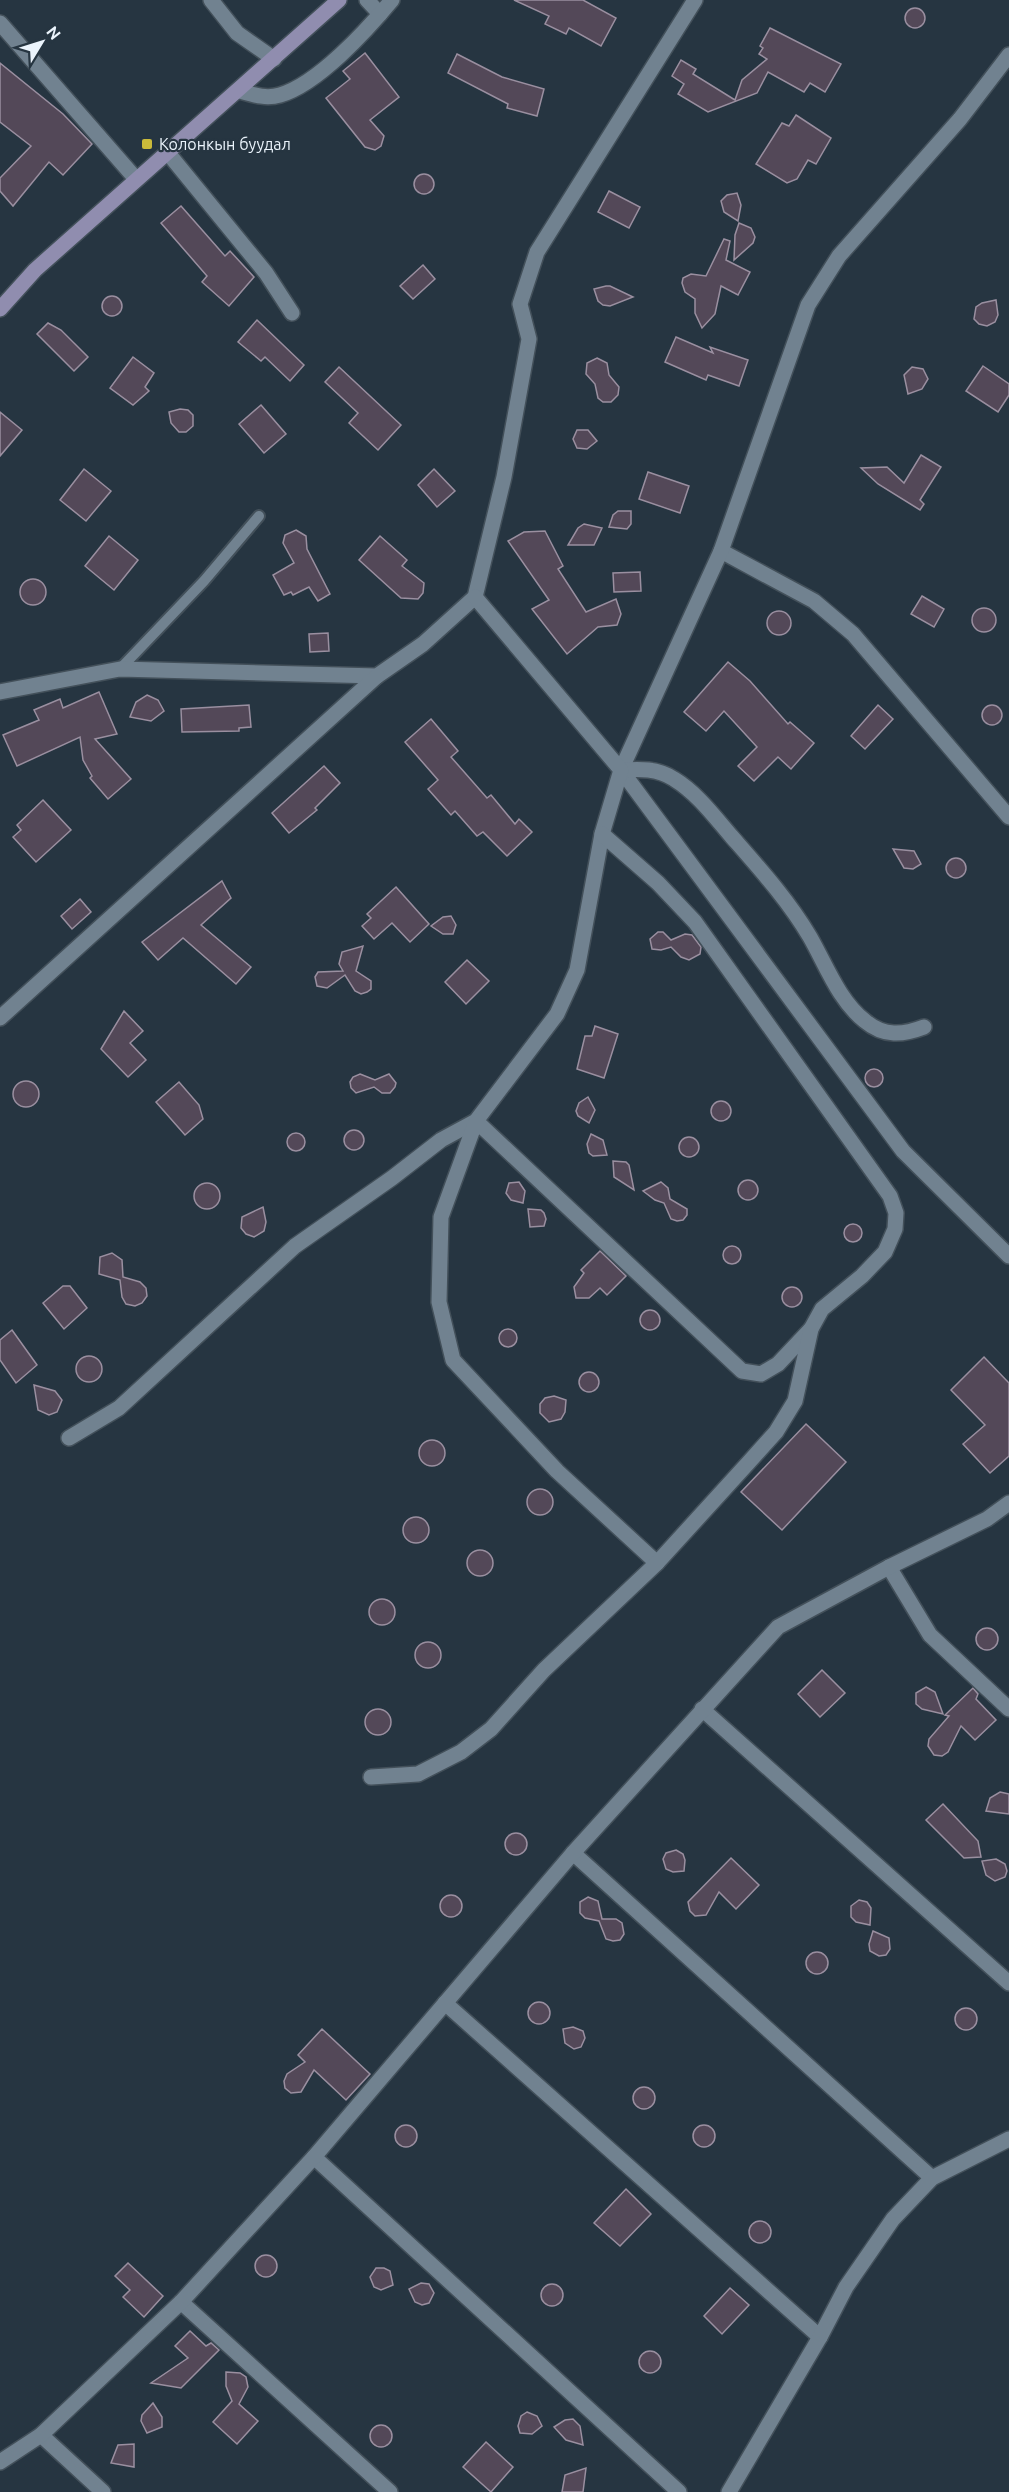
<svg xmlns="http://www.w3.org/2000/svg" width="1009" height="2492" viewBox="0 0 1009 2492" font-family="Ubuntu,sans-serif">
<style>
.building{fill:#534858;stroke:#9a8fa0;stroke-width:1.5}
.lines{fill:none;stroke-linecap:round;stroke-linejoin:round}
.service-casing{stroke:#43505a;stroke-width:14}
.minor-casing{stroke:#43505a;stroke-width:18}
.secondary-casing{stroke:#43505a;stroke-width:18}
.service{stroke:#718290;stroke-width:10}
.minor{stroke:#718290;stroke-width:15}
.secondary{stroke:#908daf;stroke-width:15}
.poi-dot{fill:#caba3a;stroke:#263541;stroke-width:2}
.labels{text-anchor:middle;stroke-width:4.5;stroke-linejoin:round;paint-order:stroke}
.poi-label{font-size:16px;fill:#ebf4fc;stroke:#263541;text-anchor:start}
</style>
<rect width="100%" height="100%" fill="#263541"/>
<g class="building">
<path d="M514,0H583L616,18L601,46L569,28L566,34L545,24L549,16Z"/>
<circle cx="915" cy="18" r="10"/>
<path d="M770,28L841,64L825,92L810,83L804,92L768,72L757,93L708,112L678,94L684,84L672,76L681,60L696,69L693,74L735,100L742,80L767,59L759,54L763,48L760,46Z"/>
<path d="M365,53L399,97L370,120L384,136L381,146L375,150L365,147L326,98L350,79L343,71Z"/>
<path d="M457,54L502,77L544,89L537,116L507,108L508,104L448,73Z"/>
<path d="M0,63L63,114L92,144L63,175L49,162L13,206L0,191V178L31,146L0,122Z"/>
<path d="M796,115L831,138L816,164L808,160L797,179L787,183L756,164L782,123L789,126Z"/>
<circle cx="424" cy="184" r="10"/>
<path d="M609,191L640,207L629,228L598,212Z"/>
<path d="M737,193L741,205L738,221L724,212L721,201L727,195Z"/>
<path d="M181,206L225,256L230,251L254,277L229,306L202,282L207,276L161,223Z"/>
<path d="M739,223L751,228L755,237L753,243L734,260L735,235Z"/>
<path d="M724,239L730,241L726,260L750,272L738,295L721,286L715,314L702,328L695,313V299L685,292L682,283L683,278L691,274L706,276Z"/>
<path d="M423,265L435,279L413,299L400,286Z"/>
<path d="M606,286H610L633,297L610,306L603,305L598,301L594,289Z"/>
<circle cx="112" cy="306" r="10"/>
<path d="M996,300L998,315L995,322L987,326L979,324L974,319L976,307L982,303Z"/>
<path d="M257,320L304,365L290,381L265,357L261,361L238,342Z"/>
<path d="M48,323L61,330L88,357L74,371L37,334Z"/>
<path d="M676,337L713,353L710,347L748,360L739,386L708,375L706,380L665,362Z"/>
<path d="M133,357L154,373L145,387L149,391L133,405L110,388Z"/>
<path d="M597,358L607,363L609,375L619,387L618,395L611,402H603L598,398L595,384L586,374L587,363Z"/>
<path d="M983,366L1009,384V395L998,412L966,391Z"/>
<path d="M339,367L401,425L378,450L349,423L358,413L325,382Z"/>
<path d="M912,367L923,369L928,379L922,389L908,394L904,375Z"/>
<path d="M261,405L286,434L264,453L239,424Z"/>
<path d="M180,409L188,410L193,415V426L186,432H179L171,423L169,412Z"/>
<path d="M0,412L22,430L0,456Z"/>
<path d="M577,430H588L597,441L587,449L577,448L573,439Z"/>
<path d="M921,455L941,467L920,500L924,504L920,510L878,484L861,468L887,467L904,483Z"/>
<path d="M84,469L111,491L86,521L60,500Z"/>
<path d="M434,469L455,491L437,507L418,485Z"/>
<path d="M648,472L689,486L680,513L639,499Z"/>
<path d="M618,511H631V524L627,529L609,527L613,515Z"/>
<path d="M584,524L602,528L594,545H568L578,528Z"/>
<path d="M296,530L306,536L307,549L330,594L318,601L309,587L293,595L291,592L284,595L273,575L294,563L283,543L285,535Z"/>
<path d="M545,531L563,566L558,569L586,612L616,599L621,614L617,625L598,627L567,654L532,609L549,600L508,541L524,532Z"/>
<path d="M109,536L138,560L114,590L85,566Z"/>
<path d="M380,536L407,560L402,566L424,583L423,593L418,599L401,598L359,560Z"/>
<path d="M640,572L641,591L614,592L613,573Z"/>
<circle cx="33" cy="592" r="13"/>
<path d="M922,596L944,609L934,627L911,614Z"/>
<circle cx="984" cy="620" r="12"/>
<circle cx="779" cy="623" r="12"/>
<path d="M328,633L329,651L310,652L309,634Z"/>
<path d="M728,662L750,681L788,724L790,722L814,743L791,769L778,757L754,781L738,766L757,747L724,711L706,731L684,712Z"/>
<path d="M99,692L117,734L95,739L131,779L108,799L90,778L92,776L83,760L80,737L17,766L3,735L39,720L34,710L60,699L63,708Z"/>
<path d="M147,695L158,700L164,711L151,721L130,717L136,702Z"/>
<circle cx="992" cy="715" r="10"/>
<path d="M249,705L251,727L239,728V731L182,732L181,709Z"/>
<path d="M878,705L893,719L865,749L851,736Z"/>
<path d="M431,719L458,751L451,757L487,798L491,795L515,824L519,819L532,832L507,856L483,832L477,836L455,811L451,815L428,789L438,780L405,742Z"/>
<path d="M324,766L340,783L315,808L317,810L289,833L272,813Z"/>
<path d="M43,800L71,830L36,862L13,837L21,830L17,825Z"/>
<path d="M893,849L914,851L921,864L913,869L904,868Z"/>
<circle cx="956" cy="868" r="10"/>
<path d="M222,881L231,898L201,925L251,967L236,984L183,938L158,960L142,942Z"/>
<path d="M396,887L429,924L410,942L392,923L374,939L362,926L371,918L367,914Z"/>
<path d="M80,899L91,912L72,929L61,916Z"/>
<path d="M451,916L456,925L453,934H443L431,926L443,917Z"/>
<path d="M658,932H663L671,940L685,934L692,935L701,947L700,954L689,960L681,957L671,947L661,950L652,949L650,939Z"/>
<path d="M363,946L356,971L371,981V989L367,992L361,994L355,991L345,975L327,988L317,986L315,977L318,972L343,971L339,964L342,952Z"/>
<path d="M467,960L489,981L466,1004L445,982Z"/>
<path d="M124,1011L143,1031L130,1043L146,1060L128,1077L101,1049Z"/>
<path d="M595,1026L618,1034L604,1078L577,1069L585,1036H592Z"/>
<circle cx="874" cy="1078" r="9"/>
<path d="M360,1074L375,1080L389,1074L396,1083L395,1087L390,1093H382L374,1087L356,1093L351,1088L350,1082L353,1077Z"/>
<circle cx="26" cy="1094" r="13"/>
<path d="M179,1082L199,1105L203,1119L185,1135L156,1102Z"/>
<path d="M588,1097L595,1110L589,1123L578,1116L576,1111L579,1103Z"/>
<circle cx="721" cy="1111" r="10"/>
<circle cx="354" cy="1140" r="10"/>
<circle cx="296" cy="1142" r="9"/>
<path d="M591,1134L603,1140L607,1155L593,1156L589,1153L587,1144Z"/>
<circle cx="689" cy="1147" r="10"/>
<path d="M613,1161L626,1162L629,1165L634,1190L614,1177Z"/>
<circle cx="748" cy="1190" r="10"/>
<path d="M519,1182L525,1191L523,1203L511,1200L506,1193L509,1183Z"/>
<path d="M661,1182L668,1188L670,1199L687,1209V1215L683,1220L677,1221L671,1219L664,1203L655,1200L643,1191Z"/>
<circle cx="207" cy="1196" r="13"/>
<path d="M263,1207L266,1222L264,1231L254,1237L246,1234L241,1228L242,1217Z"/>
<path d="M528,1209L541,1210L544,1213L546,1219L544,1226L530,1227Z"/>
<circle cx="853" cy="1233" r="9"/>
<circle cx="732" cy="1255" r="9"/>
<path d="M600,1251L626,1276L607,1295L600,1288L589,1298H576L574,1287L584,1273L581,1270Z"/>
<path d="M112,1253L122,1260L123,1277L140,1282L146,1288L147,1296L142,1303L135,1306L126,1304L122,1297L120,1280L99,1274L100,1257Z"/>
<path d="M63,1286H70L87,1308L64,1329L43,1303Z"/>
<circle cx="792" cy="1297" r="10"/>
<circle cx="650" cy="1320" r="10"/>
<circle cx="508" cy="1338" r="9"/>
<path d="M12,1330L37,1365L16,1383L0,1360V1340Z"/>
<circle cx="89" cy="1369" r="13"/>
<path d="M984,1357L1009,1383V1456L990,1473L963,1444L985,1425L951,1390Z"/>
<circle cx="589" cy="1382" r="10"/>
<path d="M34,1385L55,1391L62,1400L57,1412L49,1415L38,1410Z"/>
<path d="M554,1396L566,1400L565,1412L561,1419L549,1422L540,1413V1404L545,1398Z"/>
<path d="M806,1424L846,1462L782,1530L741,1492Z"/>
<circle cx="432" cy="1453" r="13"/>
<circle cx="540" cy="1502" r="13"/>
<circle cx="416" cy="1530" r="13"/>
<circle cx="480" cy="1563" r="13"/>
<circle cx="382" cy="1612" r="13"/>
<circle cx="987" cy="1639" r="11"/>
<circle cx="428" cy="1655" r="13"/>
<path d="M822,1670L845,1693L820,1717L798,1694Z"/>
<path d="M926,1687L935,1692L943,1714L922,1709L916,1704V1693Z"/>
<path d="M973,1688L978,1694L976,1699L996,1720L975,1740L961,1726L948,1752L942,1756L934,1755L928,1746L929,1739L949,1716L945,1715Z"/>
<circle cx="378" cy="1722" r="13"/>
<path d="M1000,1792L1009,1794V1814L986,1811L990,1798Z"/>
<path d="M943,1804L978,1841L981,1857L964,1858L926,1820Z"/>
<circle cx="516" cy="1844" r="11"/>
<path d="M676,1850L683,1854L685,1860L684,1871L673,1872L666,1869L663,1859L666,1853Z"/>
<path d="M731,1858L759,1885L736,1909L719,1892L706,1915L695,1916L690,1911L688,1902Z"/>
<path d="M996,1859L1005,1864L1007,1871L1005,1877L995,1881L986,1875L982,1861Z"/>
<circle cx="451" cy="1906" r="11"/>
<path d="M588,1897L598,1901L602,1919H616L622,1923L624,1934L620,1940L613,1941L606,1939L599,1921L585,1918L580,1913V1902Z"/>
<path d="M859,1900L867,1902L871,1908L870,1925L856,1922L851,1917V1906Z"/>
<path d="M873,1931L889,1938L890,1949L886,1955L879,1956L870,1951L869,1944Z"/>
<circle cx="817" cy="1963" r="11"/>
<circle cx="539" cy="2013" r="11"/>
<circle cx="966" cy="2019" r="11"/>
<path d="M573,2027L583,2031L585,2038L581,2047L574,2049L565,2043L563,2029Z"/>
<path d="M322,2029L370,2074L346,2100L314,2070L301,2092L291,2093L285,2088L284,2081L287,2074L305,2062L298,2055Z"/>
<circle cx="644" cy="2098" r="11"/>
<circle cx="406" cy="2136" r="11"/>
<circle cx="704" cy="2136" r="11"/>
<path d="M626,2189L651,2214L620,2246L594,2223Z"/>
<circle cx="760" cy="2232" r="11"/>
<circle cx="266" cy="2266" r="11"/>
<path d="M128,2263L163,2296L144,2317L123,2297L130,2290L115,2276Z"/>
<path d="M376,2268H384L390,2271L393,2285L381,2290L374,2287L370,2277Z"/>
<path d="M421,2283L429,2284L434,2293L429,2303L422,2305L415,2302L409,2289Z"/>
<circle cx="552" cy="2295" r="11"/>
<path d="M730,2288L749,2305L722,2334L704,2316Z"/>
<path d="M190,2331L206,2346L211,2343L219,2350L181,2388L151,2383L188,2358L175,2346Z"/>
<circle cx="650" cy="2362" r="11"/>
<path d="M226,2372L240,2373L246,2377L248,2387L239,2404L258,2421L237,2444L213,2422L232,2401L226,2386Z"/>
<path d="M153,2403L162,2417V2427L147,2433L141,2421L142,2415Z"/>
<path d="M527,2412L537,2416L542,2426L532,2434L520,2433L518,2426L521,2416Z"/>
<path d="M573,2419L580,2426L583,2445L566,2440L554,2427L565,2420Z"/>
<circle cx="381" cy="2436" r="11"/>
<path d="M486,2442L513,2467L491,2492L463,2467Z"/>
<path d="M134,2444V2467L111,2463L118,2445Z"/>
<path d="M586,2468L583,2492H562L565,2475Z"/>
</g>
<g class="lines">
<g class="service-casing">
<path id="service" d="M120,669L204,581L259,516"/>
</g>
<g class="minor-casing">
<g id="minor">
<path d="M211,0L237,33L274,59"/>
<path d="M367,0L380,14"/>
<path d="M0,23L136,179"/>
<path d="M240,91C254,95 266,99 280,95C318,84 367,30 392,0"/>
<path d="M168,153L266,273L292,313"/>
<path d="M721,551L814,601L853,634L1009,817"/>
<path d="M0,692L120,669L377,676L423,644L475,597L504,477L529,339L520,304L537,252L695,0"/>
<path d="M621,770L721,551L808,305L839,256L960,119L1009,55"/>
<path d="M621,770L903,1151L1009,1256"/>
<path d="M621,770C640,769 657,768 674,779C697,793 714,816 732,837C760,869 788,900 810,937C826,965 839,1001 865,1021C884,1037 903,1035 924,1027"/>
<path d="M0,1018L377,676"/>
<path d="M69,1438L119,1408L295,1246L392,1178L441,1140L476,1121L557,1014L577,970L602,834L621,770L475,597"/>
<path d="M657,1563L557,1471L453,1360L439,1302L441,1217L476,1121L742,1371L761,1374L778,1364L811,1329"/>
<path d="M889,1567L930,1635L1009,1709"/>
<path d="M702,1709L1009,1983"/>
<path d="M371,1777L418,1774L461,1752L491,1729L544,1670L657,1563L749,1462L776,1432L795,1401L811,1329L822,1309L862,1276L885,1252L895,1229L896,1213L890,1196L695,922L658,883L602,834"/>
<path d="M573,1853L932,2178"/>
<path d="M445,2003L820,2337"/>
<path d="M314,2157L679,2492"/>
<path d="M181,2302L390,2492"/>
<path d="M41,2435L103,2492"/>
<path d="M0,2462L41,2435L181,2302L314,2157L573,1853L778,1627L889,1567L987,1519L1009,1503"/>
<path d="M729,2492L820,2337L846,2287L893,2219L932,2178L1009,2139"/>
</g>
</g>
<g class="secondary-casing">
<path id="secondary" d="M0,309L35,270L339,0"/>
</g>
<use href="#service" class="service"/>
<use href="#minor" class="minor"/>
<use href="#secondary" class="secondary"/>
</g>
<rect class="poi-dot" x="141" y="138" width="12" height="12" rx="3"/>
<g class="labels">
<g class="poi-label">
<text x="159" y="150">Колонкын буудал</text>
</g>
</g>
<g transform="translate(42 42) rotate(52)" stroke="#263541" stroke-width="4.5" paint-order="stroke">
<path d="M0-4.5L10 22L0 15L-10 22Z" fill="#ebf4fc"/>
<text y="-9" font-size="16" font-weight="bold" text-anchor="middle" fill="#ebf4fc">N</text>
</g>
</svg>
